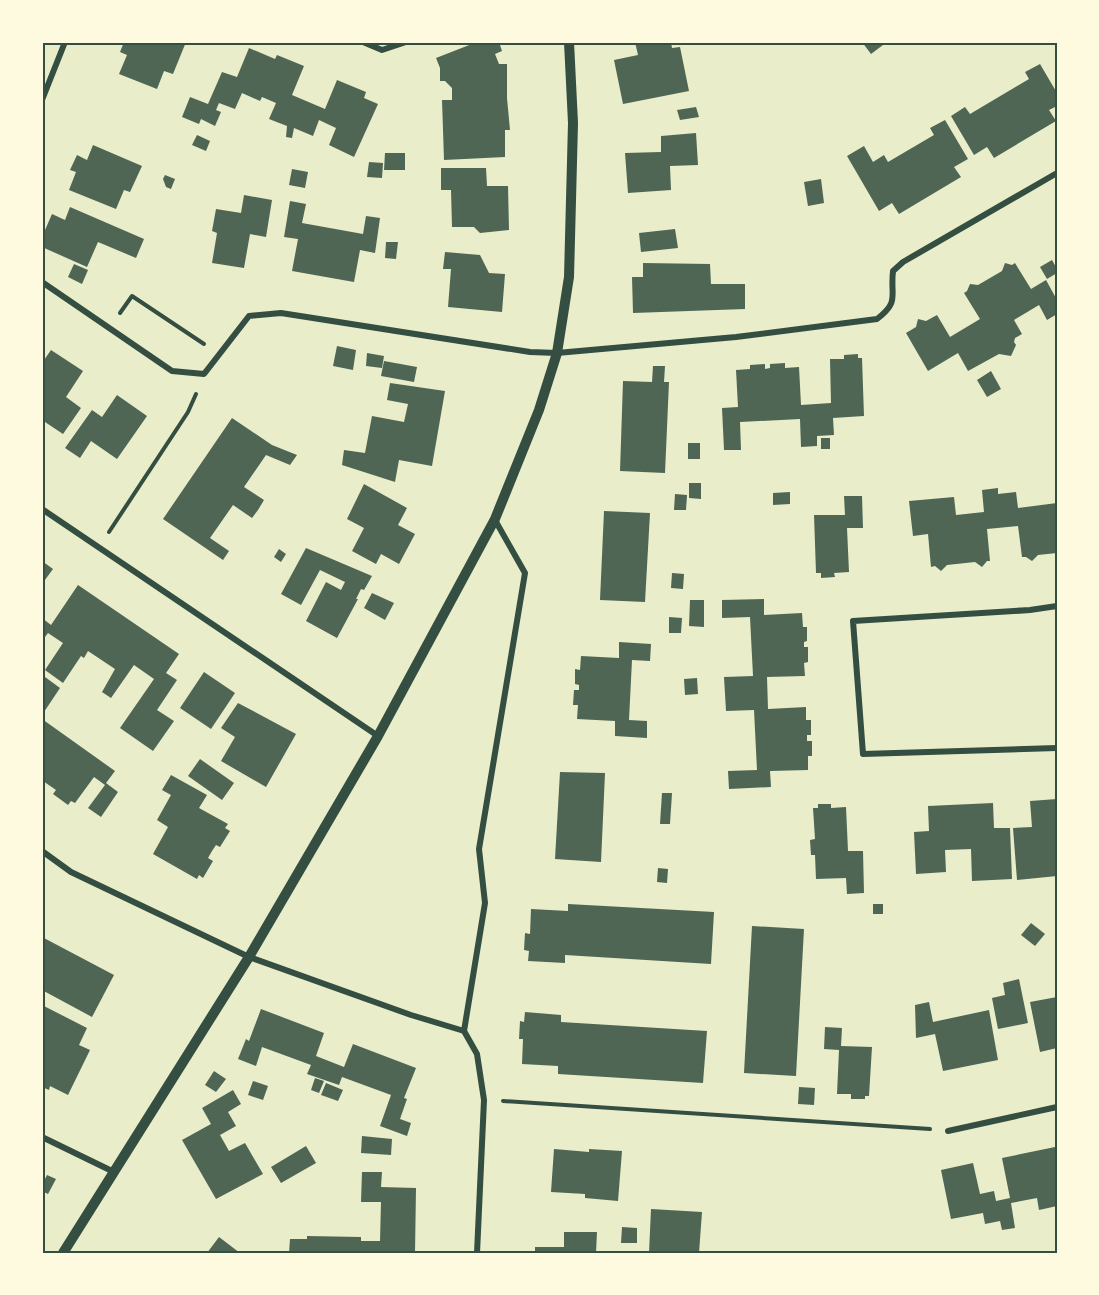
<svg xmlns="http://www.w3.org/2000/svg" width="1099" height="1295" viewBox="0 0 1099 1295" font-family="'Noto Sans',sans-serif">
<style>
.building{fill:#4f6655}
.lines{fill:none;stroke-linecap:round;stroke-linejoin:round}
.path{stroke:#344e41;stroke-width:4}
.minor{stroke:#344e41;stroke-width:6}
.tertiary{stroke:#344e41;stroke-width:10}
.neatline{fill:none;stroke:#344e41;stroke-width:2}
</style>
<rect width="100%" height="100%" fill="#e9edc9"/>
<g class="building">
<path d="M124,42H186L173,74L164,71L157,89L119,74L127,55L120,52Z"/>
<path d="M477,42H499L502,51L495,54L499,64H507V98L510,130H505V157L444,160L442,100H452V88L445,81H440V68L436,58Z"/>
<path d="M635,42H671L672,48L680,47L689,91L623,104L614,60L638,55Z"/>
<path d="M862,42H887L871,54Z"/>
<path d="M249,48L275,59L277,55L304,66L292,95L325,109L337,80L366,92L364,98L378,104L354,157L329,145L336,128L319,120L313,136L294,128L292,138L286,137L287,126L269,119L276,103L262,97L260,101L242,93L235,109L219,103L216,110L221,112L215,126L201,119L199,124L182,117L190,97L208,104L222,72L237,77Z"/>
<path d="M1040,64L1057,93V106L1049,110L1056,121L994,158L987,147L974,155L951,116L965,107L970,114L1029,79L1025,72Z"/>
<path d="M696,107L699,117L680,120L677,110Z"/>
<path d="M945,120L968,159L954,167L961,177L899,214L892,203L879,211L847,156L864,146L873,162L884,155L888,162L934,135L930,128Z"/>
<path d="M696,133L698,165L670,166L671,190L628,193L625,153L661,152V136Z"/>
<path d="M197,135L210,141L206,151L192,145Z"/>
<path d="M93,145L142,166L130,192L124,190L116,209L69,190L76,172L70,170L77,155L87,160Z"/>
<path d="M385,153H405V170H384Z"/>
<path d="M369,162L383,163L382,178L367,177Z"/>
<path d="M441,168H486L487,186H508L509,230L480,233L474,227H452L451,190H441Z"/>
<path d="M292,169L308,172L305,188L289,185Z"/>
<path d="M165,175L175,179L171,189L166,187L163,179Z"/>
<path d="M821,179L824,203L808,206L804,182Z"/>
<path d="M244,195L272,200L266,237L250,234L244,268L212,263L217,233L212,231L216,209L241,213Z"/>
<path d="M290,201L306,204L302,223L363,234L366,216L380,218L375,253L360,250L354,282L292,271L298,239L284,237Z"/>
<path d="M70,207L144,239L136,258L98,242L87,267L42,247V237L52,214L65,220Z"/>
<path d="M675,229L678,248L641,252L639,233Z"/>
<path d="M386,242H398L396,259L385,258Z"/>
<path d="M445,252L480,255L489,273L505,274L502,312L448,307L451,269H443Z"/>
<path d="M1052,260L1057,269V273L1047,279L1040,267Z"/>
<path d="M643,263L710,264L711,284H745V309L633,313L632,277H643Z"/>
<path d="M1005,263L1012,265L1015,263L1031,289L1046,280L1057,300V314L1047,320L1039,305L1014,320L1022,334L1015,338L1014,342L1016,345L1011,356L999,354L968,371L958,353L928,371L906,333L916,327L918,319L926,321L937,315L950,337L980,319L964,293L967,291L970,284L978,285L1002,271Z"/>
<path d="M74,264L88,270L82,284L68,277Z"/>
<path d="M337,346L356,350L353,370L333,366Z"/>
<path d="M51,350L83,371L66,397L81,408L63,434L42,420V363Z"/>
<path d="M367,353L384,356L382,368L366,366Z"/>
<path d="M858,354V358H862L864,416L833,418L834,435L817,436V446L801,447L800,419L740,422L741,450H724L722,408L738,407L736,370L750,369V365L765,364V369L770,368V364L785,363V368L799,367L801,405L831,403L830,359H844V355Z"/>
<path d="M384,361L417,367L414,382L381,376Z"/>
<path d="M653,366H665L664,382H669L665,473L620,471L623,381L652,382Z"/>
<path d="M991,371L1001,389L987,397L977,380Z"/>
<path d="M390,383L445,391L432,466L399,460L395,482L342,465L344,450L365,453L372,416L404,422L408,404L387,400Z"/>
<path d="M117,395L147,416L117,459L91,441L80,458L65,448L92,410L102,417Z"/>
<path d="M232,418L272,445L297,455L290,465L266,455L244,487L264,500L258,510L252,518L233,505L210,538L229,551L223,560L163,519Z"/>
<rect x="821" y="438" width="9" height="11"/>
<rect x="688" y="443" width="12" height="16"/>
<path d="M689,483H701V499L689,498Z"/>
<path d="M364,484L407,508L398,525L415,534L399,564L381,554L376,564L352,551L364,528L347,519Z"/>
<path d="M998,488V494L1016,492L1018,508L1057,503V553L1038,555L1032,561L1026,557H1022L1018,526L987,529L990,561H987L982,567L975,562L947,565L941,571L935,566L931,567L928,534L913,536L909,501L954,497L956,515L984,512L982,490Z"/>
<path d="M790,492V504L773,505V493Z"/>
<path d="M675,494L687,495L686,510H674Z"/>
<path d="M844,496H862L863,528H847L849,572L834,573L835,577L821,578V573H816L814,515H845Z"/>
<path d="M604,511L650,513L645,602L600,600Z"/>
<path d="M306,548L372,576L364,590L361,589L356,599H358L337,638L306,621L326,582L341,590L345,582L320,570L301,605L281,594Z"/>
<path d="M279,549L286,554L281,562L274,557Z"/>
<path d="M42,561L53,569L42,584Z"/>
<path d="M672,573L684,574L683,589L671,588Z"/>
<path d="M78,585L179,654L166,673L177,680L157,710L174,721L153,751L120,728L154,679L134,665L111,698L102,692L115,669L88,651L84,658L81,656L63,683L45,670L63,643L48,633L42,641V618L51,625Z"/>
<path d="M372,593L394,603L385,620L364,608Z"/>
<path d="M764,599V615L802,613L803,627H807V641L804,642V647H808V662L804,663L805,676L767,677L768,709L806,707V720H811V735H807V741H812V756H808V770L770,771L771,787L729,789L728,771L757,770L754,710L726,711L724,677L753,676L750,617L722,618V600Z"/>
<path d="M690,600H704V627L689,626Z"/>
<path d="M669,617L682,618L681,633H669Z"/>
<path d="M619,642L651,644L650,661L632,660L629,720L647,721V738L615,736V721L577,719L578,705H573L574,690H579V685L575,684V669L580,670L581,656L619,658Z"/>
<path d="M204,672L235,693L211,729L180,708Z"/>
<path d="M45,677L60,688L42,715V682Z"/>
<path d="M697,678L698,694L685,695L684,679Z"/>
<path d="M238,703L296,734L266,787L221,761L235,737L221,728Z"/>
<path d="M42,719L115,771L106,783L118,792L101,817L88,808L105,785L94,777L75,803L71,801L68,805L53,794L56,790L43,781L42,783Z"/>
<path d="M200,759L234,783L222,800L188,776Z"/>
<path d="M560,772L605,773L601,862L555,859Z"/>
<path d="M171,775L207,795L199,808L228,824L225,828L230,831L220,847L216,845L212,851L208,858L213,861L203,878L199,875L197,879L153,854L168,827L157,820L171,795L162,790Z"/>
<path d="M662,793H672L670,824H660Z"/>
<path d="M1057,799V845H1055L1057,876L1017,880L1013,828L1032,827L1030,801Z"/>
<path d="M993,803L994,828H1010L1012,879L972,881L971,849L945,850L946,872L916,874L914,832L929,831L928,806Z"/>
<path d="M818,804H831V808L846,807L848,851H863L864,893L847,894L846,878L816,879L815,855H811L810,840L815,839L813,808H818Z"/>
<path d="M658,868L668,869L667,883L657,882Z"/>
<path d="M568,904L714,912L711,964L565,955V963L528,961L529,951L524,950L525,933L530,934L531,909L568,911Z"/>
<rect x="873" y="904" width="10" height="10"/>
<path d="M1031,923L1045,934L1035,946L1021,935Z"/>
<path d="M752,926L804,929L796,1076L744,1073Z"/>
<path d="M42,937L114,975L92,1017L42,990Z"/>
<path d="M1019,979L1028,1023L998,1029L992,998L1005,995L1003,983Z"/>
<path d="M1057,997V1048L1040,1052L1030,1002Z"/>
<path d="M929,1002L933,1022L989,1010L998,1060L943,1071L935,1034L916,1038L915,1005Z"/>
<path d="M42,1005L87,1028L79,1045L90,1050L68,1095L50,1086L49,1090L42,1087V1038L45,1032L42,1031Z"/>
<path d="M261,1009L324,1033L316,1056L344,1067L353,1044L416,1068L404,1098L407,1099L400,1119L411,1123L407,1136L380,1126L391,1095L342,1077L339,1085L307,1074L311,1065L262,1047L256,1066L238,1059L246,1039L249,1041Z"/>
<path d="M525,1012L561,1015V1022L707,1031L703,1083L558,1074V1066L522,1064L523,1039H519L520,1021L524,1022Z"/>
<path d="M825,1027L842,1028L841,1046L872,1047L869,1096H865V1099H851V1094H837L839,1050L824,1049Z"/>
<path d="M214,1071L226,1079L216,1092L205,1085Z"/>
<path d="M315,1078L324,1081L319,1093L311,1090Z"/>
<path d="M253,1081L268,1086L263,1100L248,1095Z"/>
<path d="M326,1083L343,1090L338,1101L321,1095Z"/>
<path d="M799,1087L815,1088L814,1105L798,1104Z"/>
<path d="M233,1090L241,1104L228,1112L236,1126L220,1135L229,1151L245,1143L263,1174L216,1199L182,1140L211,1124L202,1108Z"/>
<path d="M362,1136L392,1139L391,1155L361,1153Z"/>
<path d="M306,1146L316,1163L281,1183L271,1167Z"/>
<path d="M1055,1147L1057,1156V1206L1039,1210L1037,1198L1011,1203L1015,1228L1002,1230L1000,1221L985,1224L983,1213L951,1219L941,1170L973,1163L980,1194L994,1191L996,1201L1010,1198L1002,1158Z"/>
<path d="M554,1149L589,1152V1149L622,1151L618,1201L585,1198V1194L551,1192Z"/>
<path d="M362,1172H382L381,1187L416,1188L415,1253H289L290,1239H307V1236L361,1237V1241H380L381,1202H361Z"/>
<path d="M47,1175L56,1179L48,1194L42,1191V1185Z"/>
<path d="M651,1209L702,1212L699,1253H649Z"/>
<path d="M622,1227L637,1228V1243H621Z"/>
<path d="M564,1232H597L596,1253H535V1247H564Z"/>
<path d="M219,1237L240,1253H207Z"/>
</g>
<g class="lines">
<g class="path">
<path d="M120,313L132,296L204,344"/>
<path d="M109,532L188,412L196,394"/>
<path d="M503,1101L930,1129"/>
</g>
<g class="minor">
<path d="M363,42L382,50L406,42"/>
<path d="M42,100L65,42"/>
<path d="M42,282L172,371L204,374L249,316L281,313L530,352L557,353L736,337L877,319C900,301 890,297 893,271L903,262L1057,173"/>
<path d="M42,509L378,736"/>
<path d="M1057,606L1030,610L853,621L863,754L1057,748"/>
<path d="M42,851L71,872L249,957L411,1015L464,1031"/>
<path d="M948,1131L1057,1107"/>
<path d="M42,1137L114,1172"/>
<path d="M477,1253L484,1100L477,1054L464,1031L485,903L479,849L525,573L495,520"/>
</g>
<path class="tertiary" d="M63,1253L249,957L378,736L495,519L539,410L557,353L569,277L573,123L569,42"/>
</g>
<rect width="1099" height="1295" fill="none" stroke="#fefae0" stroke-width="87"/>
<rect x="44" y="44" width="1012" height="1208" class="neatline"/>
</svg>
